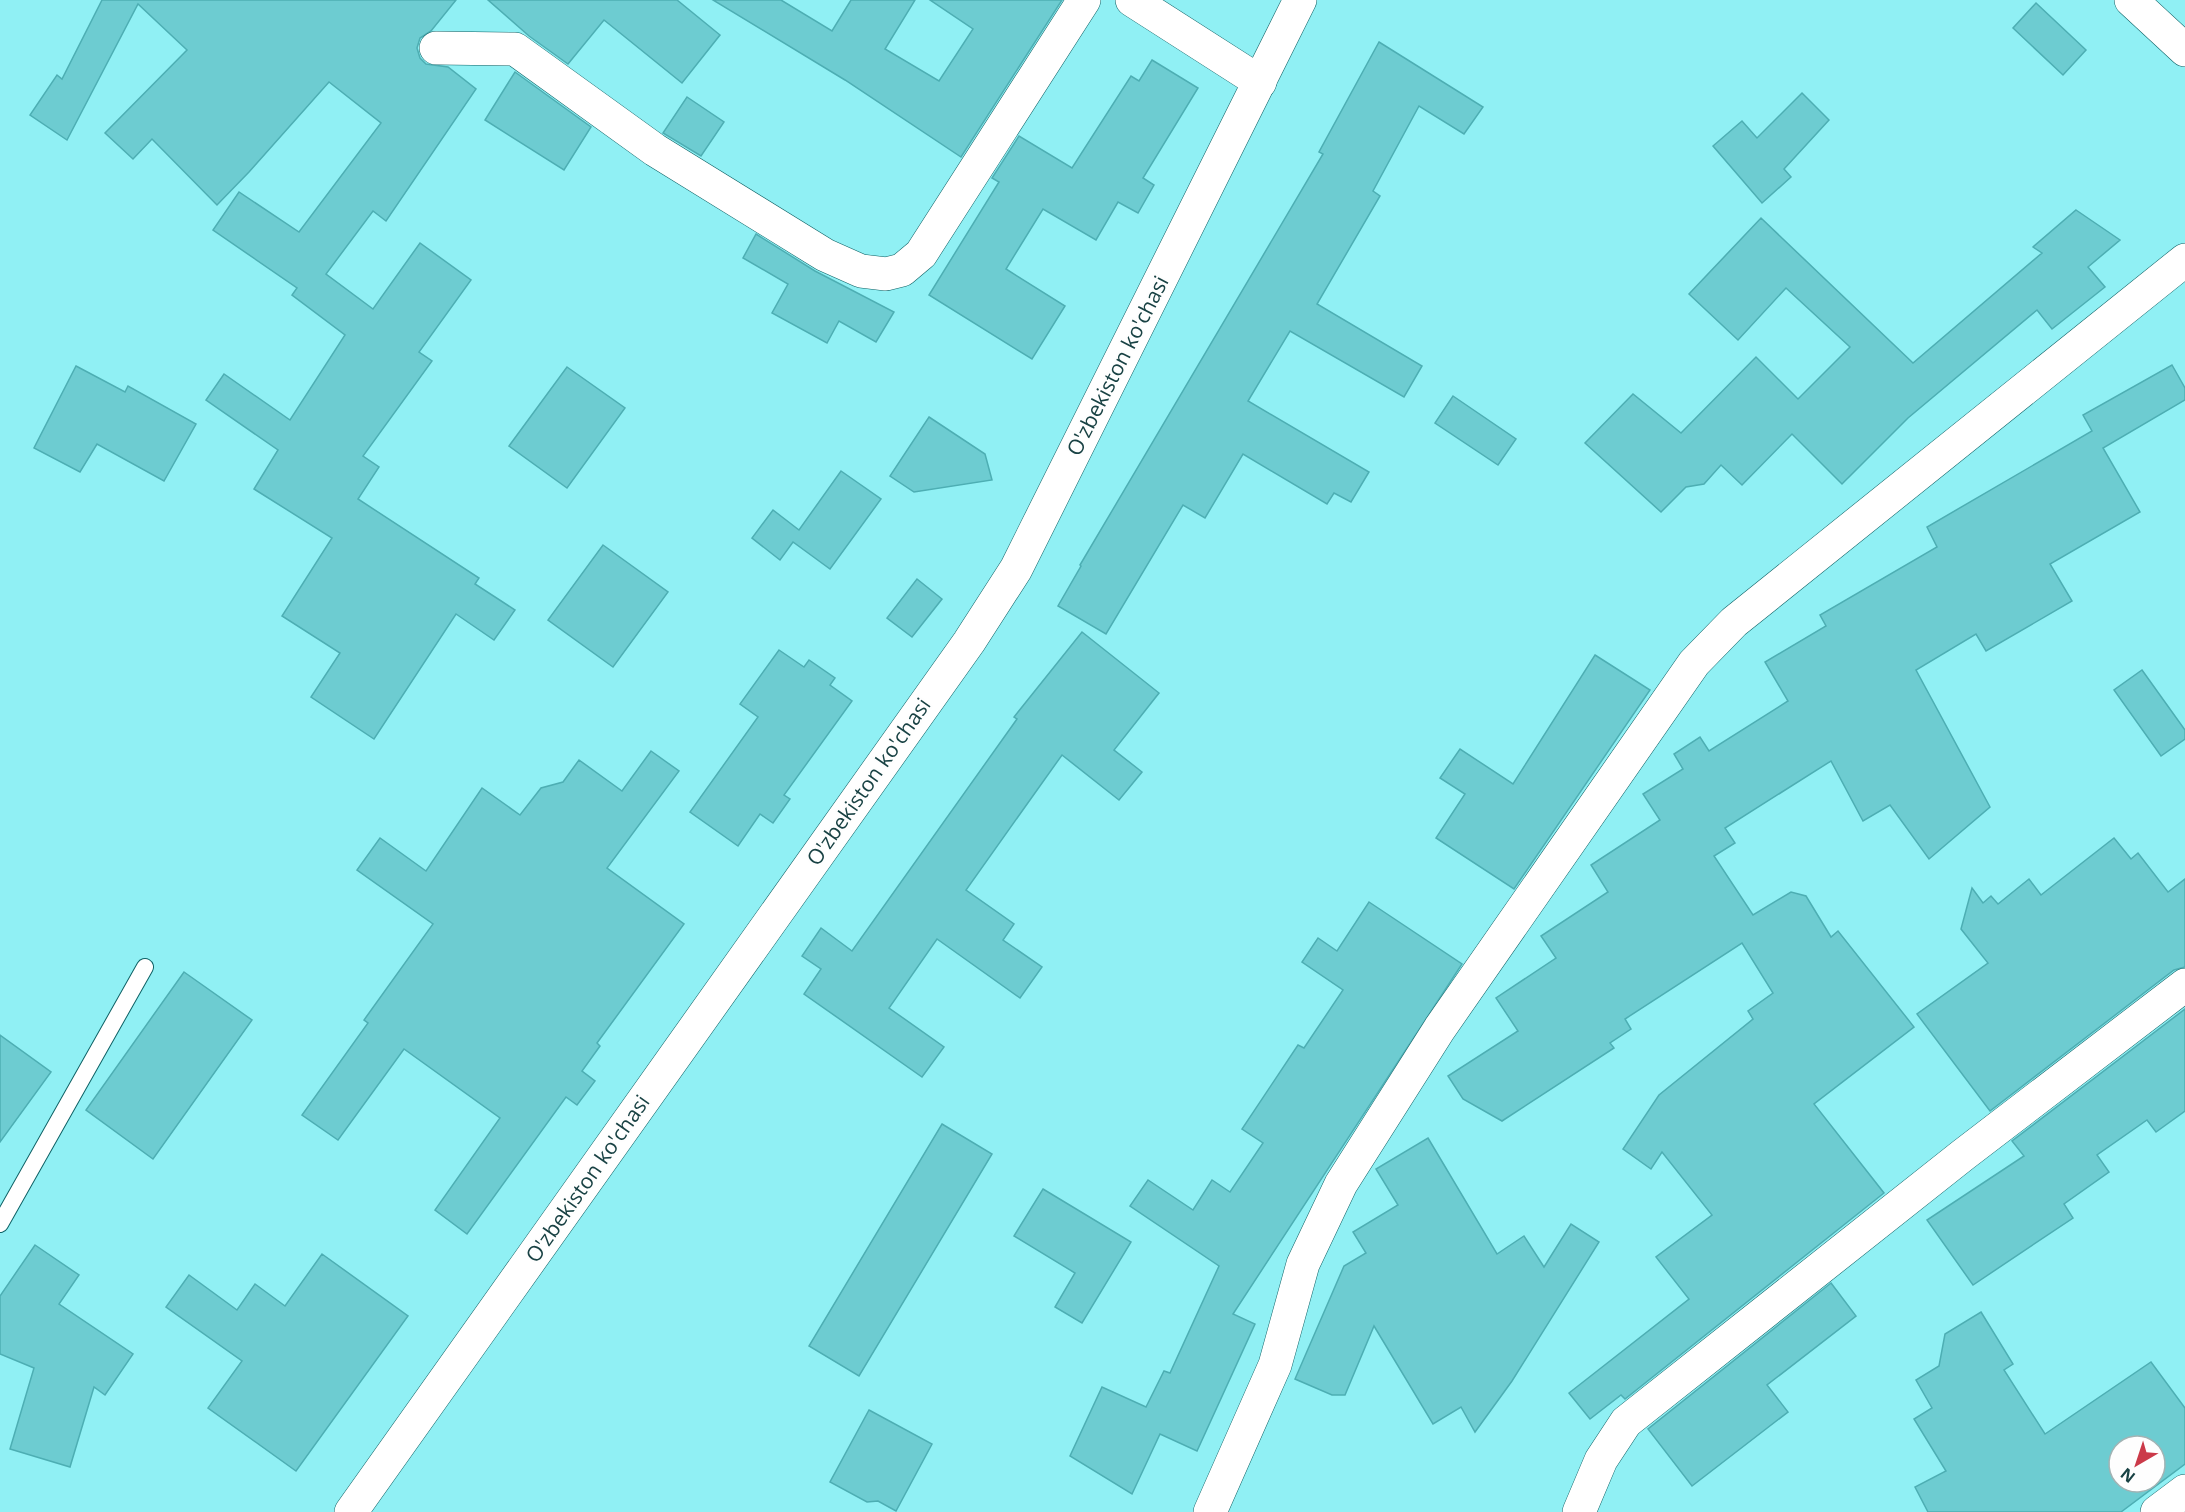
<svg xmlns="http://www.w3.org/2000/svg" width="2185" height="1512" viewBox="0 0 2185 1512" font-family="'Open Sans',sans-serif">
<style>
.building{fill:#6dccd1;stroke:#4daeb3;stroke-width:1.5;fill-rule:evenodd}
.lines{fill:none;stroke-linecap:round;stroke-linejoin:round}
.service-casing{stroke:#0e6165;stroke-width:18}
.minor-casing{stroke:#0e6165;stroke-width:34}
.service{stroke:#fff;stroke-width:16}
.minor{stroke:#fff;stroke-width:33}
.labels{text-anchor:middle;stroke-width:4.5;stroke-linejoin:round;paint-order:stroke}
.street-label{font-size:21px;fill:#194244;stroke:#fefefe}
</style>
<rect width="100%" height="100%" fill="#90f0f4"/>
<g class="building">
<path d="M102,0H456L431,31L420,38L417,48L420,58L426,64L448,67L476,89L386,221L373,211L326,274L373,309L420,243L471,280L419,352L432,361L363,456L379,467L358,499L479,578L475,584L515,610L494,640L456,614L374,739L311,697L340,653L282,616L332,538L254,489L278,450L206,400L224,374L290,420L345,335L292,295L297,288L213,230L239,192L299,232L381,123L329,82L249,172L217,205L152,139L133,159L105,133L187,50L138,4L67,140L30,115L57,75L62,79Z"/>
<path d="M488,0H677L720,35L682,83L604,20L568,64L529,36Z"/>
<path d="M713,0H781L832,31L851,0H915L885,49L939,81L973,29L930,0H1062L961,157L845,80Z"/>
<path d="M2036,3L2086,50L2063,75L2013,28Z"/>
<path d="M1379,42L1483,107L1464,134L1419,106L1373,191L1380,196L1317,304L1422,366L1404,397L1290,331L1248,401L1369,472L1351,502L1334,493L1327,504L1243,454L1205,518L1183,505L1106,634L1058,606L1081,566L1080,565L1323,154L1319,152Z"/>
<path d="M1152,60L1198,88L1143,178L1154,185L1138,213L1118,202L1096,240L1043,209L1006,269L1065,306L1032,359L929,295L999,182L992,178L1019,136L1072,168L1131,76L1139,81Z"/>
<path d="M515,72L591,127L564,170L485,120Z"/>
<path d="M1802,93L1829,120L1784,169L1791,177L1762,203L1713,146L1742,121L1757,138Z"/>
<path d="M687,97L724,122L701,156L663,133Z"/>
<path d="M2076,210L2120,240L2088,267L2105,287L2052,329L2037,310L1908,418L1842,484L1792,434L1742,485L1721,465L1704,484L1686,487L1661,512L1585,443L1633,394L1681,433L1756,357L1798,399L1850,347L1786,288L1738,340L1689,294L1761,218L1913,363L2042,253L2033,247Z"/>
<path d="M756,234L815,271L894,312L876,342L839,321L827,343L772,313L788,284L743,258Z"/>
<path d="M2172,365L2185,388V400L2103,448L2140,512L2050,564L2072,601L1986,651L1976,634L1916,670L1990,807L1929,859L1890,805L1863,821L1831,761L1725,828L1735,843L1714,856L1753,915L1791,892L1806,896L1831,937L1838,931L1914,1027L1814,1104L1884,1193L1625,1399L1621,1395L1590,1419L1569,1393L1689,1299L1656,1257L1712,1215L1662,1152L1651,1169L1623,1149L1659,1095L1753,1019L1748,1011L1773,993L1742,943L1625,1019L1631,1029L1610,1043L1614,1048L1502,1121L1463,1099L1448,1076L1518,1031L1496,998L1556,958L1541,936L1608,892L1591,865L1660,820L1643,794L1683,769L1674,754L1700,737L1709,751L1788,701L1765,662L1826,626L1820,615L1937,547L1927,527L2092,431L2083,415Z"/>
<path d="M76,366L125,392L128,386L196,424L164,481L97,444L80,472L34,448Z"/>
<path d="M567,367L625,408L567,488L509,446Z"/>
<path d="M1453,396L1516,439L1498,465L1435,423Z"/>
<path d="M929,417L985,454L992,480L914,492L890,476Z"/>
<path d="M841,471L881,499L830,569L793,542L780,560L752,538L773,510L799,530Z"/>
<path d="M603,545L668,592L613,667L548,620Z"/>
<path d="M917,579L942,599L912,637L887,618Z"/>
<path d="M1082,632L1159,693L1114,750L1142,772L1119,800L1062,755L1020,814L966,890L1014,924L1003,940L1042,967L1020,998L937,939L889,1008L944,1047L922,1077L804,994L821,969L802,956L821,928L852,951L1017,719L1014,717Z"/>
<path d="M779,650L804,667L809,660L835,678L830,685L852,701L784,795L790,799L773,823L760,814L738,846L690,812L758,717L740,704Z"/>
<path d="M1595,655L1650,690L1514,889L1436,838L1465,794L1440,778L1460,749L1513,784Z"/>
<path d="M2142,670L2185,730V739L2161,756L2114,690Z"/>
<path d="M651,751L679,771L607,868L684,924L597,1043L600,1046L582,1071L595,1081L577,1105L566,1097L467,1234L435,1210L500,1118L404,1049L338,1140L302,1115L368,1023L364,1020L433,924L357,870L380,838L426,871L482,788L520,815L541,788L563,782L579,760L622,791Z"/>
<path d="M2114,838L2131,859L2138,853L2168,892L2185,879V967L2174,970L1990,1111L1917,1014L1988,963L1961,929L1972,888L1983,903L1991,896L1998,904L2029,879L2041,895Z"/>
<path d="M1369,902L1462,964L1233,1314L1255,1324L1197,1451L1160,1434L1132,1494L1070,1456L1102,1387L1146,1407L1164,1371L1170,1373L1219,1266L1130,1206L1148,1180L1193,1210L1212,1180L1230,1192L1263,1143L1242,1129L1298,1045L1304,1048L1343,990L1302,962L1318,938L1337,951Z"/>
<path d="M184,972L252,1020L153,1159L86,1110Z"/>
<path d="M2185,1009V1111L2156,1132L2147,1120L2097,1155L2109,1172L2064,1204L2073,1218L1973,1285L1927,1220L2024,1156L2012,1141Z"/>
<path d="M0,1035L51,1072L0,1142Z"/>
<path d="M942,1124L992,1154L859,1376L809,1346Z"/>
<path d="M1428,1138L1497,1254L1524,1236L1544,1267L1571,1224L1599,1242L1512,1381L1475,1432L1461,1407L1433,1424L1374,1326L1345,1395H1332L1295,1379L1344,1266L1366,1253L1353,1232L1398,1205L1376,1169Z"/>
<path d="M1043,1189L1131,1242L1082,1323L1055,1307L1075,1273L1014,1236Z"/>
<path d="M35,1245L79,1275L59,1304L133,1354L105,1395L94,1387L70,1467L10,1449L34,1368L0,1354V1296Z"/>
<path d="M322,1254L408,1316L296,1471L208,1408L242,1361L166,1307L189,1275L237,1310L255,1284L285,1306Z"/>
<path d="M1831,1283L1856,1316L1767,1385L1788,1412L1692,1486L1648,1429Z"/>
<path d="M1981,1312L2013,1364L2004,1370L2045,1434L2151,1362L2185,1408V1464L2121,1512H1928L1915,1487L1946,1471L1914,1419L1932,1408L1916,1380L1939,1366L1945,1334ZM2119,1446H2155V1482H2119Z"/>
<path d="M869,1410L932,1444L896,1511L878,1501L867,1502L830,1482Z"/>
</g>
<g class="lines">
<g class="service-casing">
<path id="service" d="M0,1224L145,967"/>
</g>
<g class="minor-casing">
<g id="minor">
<path d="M1132,0L1260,82"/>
<path d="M2131,0L2185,50"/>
<path d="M436,48L515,49L655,150L825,255L861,271L886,274L902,270L921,254L1084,0"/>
<path d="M351,1512L969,642L1016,569L1300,0"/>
<path d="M1210,1512L1275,1365L1303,1264L1341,1184L1440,1028L1694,663L1734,622L2185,260"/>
<path d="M1579,1512L1601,1460L1626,1422L1963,1155L2185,985"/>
<path d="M2157,1512L2185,1491"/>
</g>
</g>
<use href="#service" class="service"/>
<use href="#minor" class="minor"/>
</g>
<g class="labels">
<g class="street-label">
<text transform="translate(1118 366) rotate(-63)" y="7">O'zbekiston ko'chasi</text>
<text transform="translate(869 782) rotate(-55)" y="7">O'zbekiston ko'chasi</text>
<text transform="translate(588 1179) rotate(-55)" y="7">O'zbekiston ko'chasi</text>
</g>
</g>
<g transform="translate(2137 1464) rotate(219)"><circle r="28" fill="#fefefe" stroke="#a2b3b4" stroke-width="1.5"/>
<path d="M0-4.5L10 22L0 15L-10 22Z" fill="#cb3a49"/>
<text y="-9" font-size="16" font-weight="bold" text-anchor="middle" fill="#194244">N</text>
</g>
</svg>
